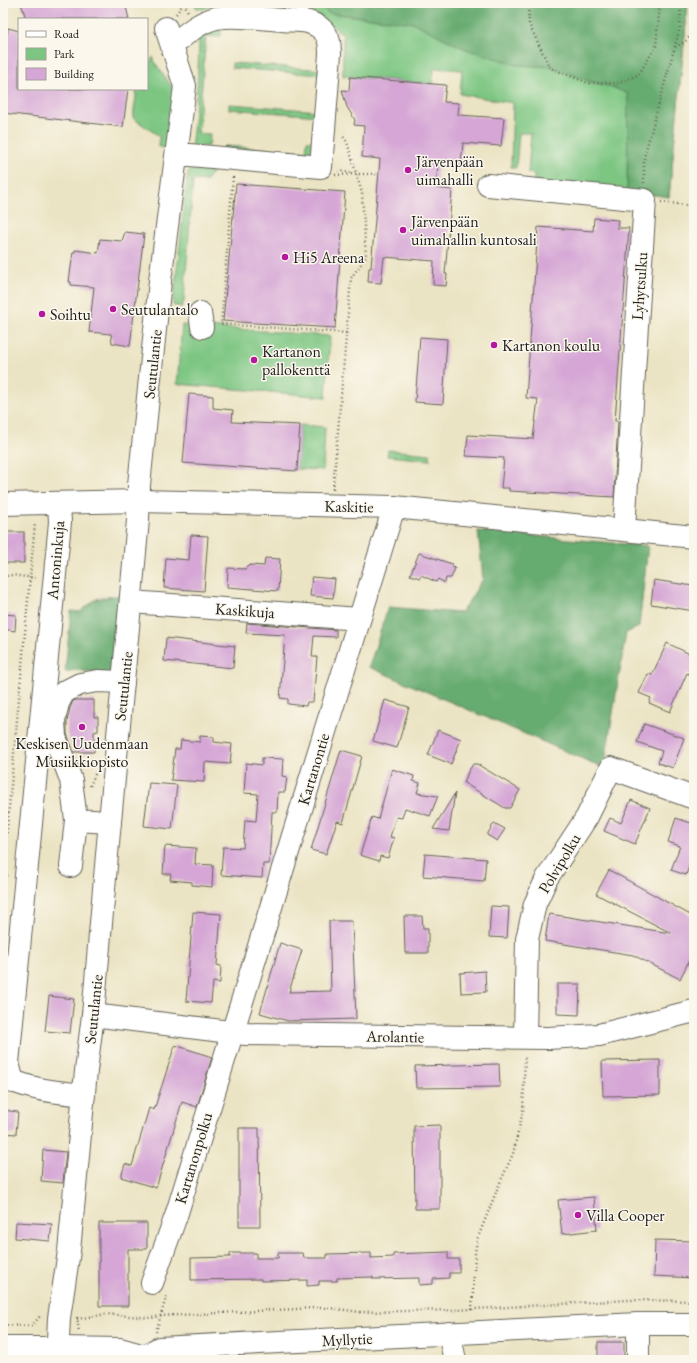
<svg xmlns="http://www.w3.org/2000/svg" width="697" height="1363" viewBox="0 0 697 1363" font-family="'EB Garamond',serif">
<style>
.green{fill:#7dc682;stroke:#4c714f}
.forest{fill:#66ab70;stroke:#416446}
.building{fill:#d6a7d6}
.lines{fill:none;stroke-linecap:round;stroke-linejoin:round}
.minor-casing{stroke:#646257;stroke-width:24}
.path{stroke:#646257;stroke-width:2.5;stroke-dasharray:1 3;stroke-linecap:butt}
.minor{stroke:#fff;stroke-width:22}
.poi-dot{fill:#b5179e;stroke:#fbf7ec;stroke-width:1.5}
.labels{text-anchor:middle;stroke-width:3;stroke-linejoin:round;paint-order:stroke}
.poi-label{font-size:16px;fill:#1c1c1c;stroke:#fbf7ec;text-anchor:start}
.street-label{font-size:16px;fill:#1c1c1c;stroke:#fbf7ec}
</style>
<rect width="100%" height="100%" fill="#fbf7ec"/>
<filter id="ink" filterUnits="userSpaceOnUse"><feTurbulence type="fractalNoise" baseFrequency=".025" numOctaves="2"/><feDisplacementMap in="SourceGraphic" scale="8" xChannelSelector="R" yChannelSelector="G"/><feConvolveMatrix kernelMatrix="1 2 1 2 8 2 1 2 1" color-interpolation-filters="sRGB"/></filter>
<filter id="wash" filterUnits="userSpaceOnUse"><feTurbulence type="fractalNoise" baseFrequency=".012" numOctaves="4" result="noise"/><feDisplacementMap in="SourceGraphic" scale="16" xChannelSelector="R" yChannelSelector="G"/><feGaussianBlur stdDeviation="0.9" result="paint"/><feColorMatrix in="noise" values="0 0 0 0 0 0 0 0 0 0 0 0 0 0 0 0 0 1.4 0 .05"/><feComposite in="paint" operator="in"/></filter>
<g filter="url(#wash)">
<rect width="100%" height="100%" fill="#ebe4c4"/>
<g class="green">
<path d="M193,3H688L669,197L627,191L534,185V174L528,173L531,133H519L516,168L511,167L513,103L460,94L462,70L434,68L433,84L343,76V34L313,12L239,4H218L203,9L197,8Z"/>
<path d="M220,26L221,28V35L219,37L206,36L198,133L210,134L209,146L191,148C196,109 199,71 199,31Z"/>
<path d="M153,57L156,64L174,90L169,149L159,147V136L133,118L137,89H147V68Z"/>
<path d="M232,63L323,70L322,75L232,68Z"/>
<path d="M229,104L319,111V116L229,109Z"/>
<path d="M307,141H313L314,145L311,150L300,156L224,148L225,146L306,152Z"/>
<path d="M193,169L213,171L206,181L193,180L184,301L182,307L175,306L173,305L188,172Z"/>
<path d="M182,325L330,336L326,397L177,384Z"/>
<path d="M300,425L325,427L323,470L297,469Z"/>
<path d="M388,450L430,454V460L387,456Z"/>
</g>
<g class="forest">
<path d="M318,3H688L669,197L627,191L628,94L612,87L589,81L552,67L516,65L463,48L414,23L328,13Z"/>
<path d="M478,531L648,546L639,627L626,633L604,768L369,667L388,607L461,613L483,579Z"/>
<path d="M120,595L112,674L74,670L65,672L71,611L80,612L96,599Z"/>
</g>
<g id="blocks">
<g class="building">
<path d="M21,3H125L129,19H26Z"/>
<path d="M8,28L19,31V89H128L123,127L3,113V56Z"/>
<path d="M350,77L446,85L444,102L459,103L458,115L504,118L501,146L463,143L461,165L438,163L436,188L452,190L445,274H447L446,286L433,285L434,261L384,257L381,283L368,282L369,268H371L380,159L362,157L364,126L354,125L355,120L347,107L342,90L349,91Z"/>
<path d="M236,184L345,192L335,328L223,321Z"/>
<path d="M594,218L618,220L617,228H629L615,421H618L614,497L509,491V488H501L504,458L466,456L468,435L533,439L538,399L526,398L538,227L593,231Z"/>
<path d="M125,232L144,234L130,346L112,343L111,334L89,332L94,287L71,285V282H69L73,252H75V250L98,253L100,239L122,241Z"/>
<path d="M420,337L447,339L443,404L415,402Z"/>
<path d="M189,394L213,396V408L233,410L232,422L300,425L297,471L183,463Z"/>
<rect x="3" y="532" width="21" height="31"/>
<path d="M191,535L208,536L204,591L164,588L166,558L189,560Z"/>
<path d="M419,553L452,564V567L455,568L451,578H446L445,583L438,579L436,582L421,575L420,578L410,575Z"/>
<path d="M265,558L280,559L278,591L227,587L228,568L245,569L248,566L251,565L264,566Z"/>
<path d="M312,577L335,579L333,598L310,596Z"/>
<path d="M654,580L693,586L692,592H694V611L651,604Z"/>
<path d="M3,614L16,615L15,631L3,629Z"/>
<path d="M247,623L336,630V637L314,636L312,657H317L313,702H307L306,706L288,704V699L280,698L285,635L246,633Z"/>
<path d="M166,638L235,646L233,668L164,661Z"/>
<path d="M667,643L694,656V677L687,673L670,712L649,703L651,698L639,693L648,674L652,675Z"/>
<path d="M76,700H94V717H98V731L94,732V752H74L67,734V721L70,708L73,701Z"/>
<path d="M385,700L409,707L397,748L373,741Z"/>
<path d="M644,724L684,738L673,768L658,763L662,751L637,742Z"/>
<path d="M438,730L461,739L451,764L428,755Z"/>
<path d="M200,736L214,737V742L232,744L230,764L205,762L204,782L171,780L175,749H180L181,740L200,742Z"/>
<path d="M341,750L362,756L343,823L337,821L326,854L311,850Z"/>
<path d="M262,758L283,759L282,776L287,777L285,792H278L277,812H272L269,864H263L262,878L221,875L223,847L243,848L245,820L256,821L258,794L244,793L246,763L262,765Z"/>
<path d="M473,764H477L520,790L510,808H505L464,783L468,772Z"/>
<path d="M392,769L414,776L413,781L420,783L417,793L438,796L430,816L405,808L402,818L396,817L390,837L394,838L388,858L380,856L379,861L360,855L372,817L378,819Z"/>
<path d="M149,783L177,785L172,829L144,826Z"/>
<path d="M455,793L449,831L433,829Z"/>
<path d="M631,800L650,808L635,844L604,831L610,818L621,823Z"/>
<path d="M676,818L694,824V853L686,875L671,870L680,846L668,842Z"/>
<path d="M494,823L505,829L497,841L487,835Z"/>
<path d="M165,846L196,848L195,864L213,865L212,887L192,885V882L170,880L171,874H163Z"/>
<path d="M425,854L486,859L484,881L423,876Z"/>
<path d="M609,870L694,917V950L680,979L633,955L545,941L549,914L671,933L596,894Z"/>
<path d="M491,906L509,907L507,938L489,937Z"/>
<path d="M193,912L221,914L217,965L221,966L220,983L213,982L211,1003L186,1001Z"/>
<path d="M404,916H422L423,928H428V953H405Z"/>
<path d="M329,921H352L356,1019L288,1021L260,1013L280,943L302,950L289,992L331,991Z"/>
<path d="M485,971L486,992L461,993L460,973Z"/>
<path d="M557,984H580L579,1015L557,1014Z"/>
<path d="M49,996L74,999L70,1033L45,1031Z"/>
<path d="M175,1045L212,1057L197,1107L182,1102L156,1188L121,1177L125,1164L132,1166L149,1108L154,1110Z"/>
<path d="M660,1060V1095L603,1096L602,1061Z"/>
<path d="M499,1064L500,1087L416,1088L415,1066Z"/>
<path d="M3,1110L18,1112L16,1134L3,1133Z"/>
<path d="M440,1125V1209H415L414,1126Z"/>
<path d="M239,1128H259L260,1226H239Z"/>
<path d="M43,1150L66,1152L63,1183L41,1181Z"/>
<path d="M594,1197L597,1230L562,1234L558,1200Z"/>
<path d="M16,1222L52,1224L50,1241L15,1238Z"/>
<path d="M99,1223H147V1249H128V1306H99Z"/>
<path d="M655,1240L694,1241V1278L654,1276Z"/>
<path d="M448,1252V1259H459V1273H449V1278L433,1279V1284L419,1285V1278L373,1279V1277L337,1278V1281H319V1285L307,1286V1280L261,1281V1279L191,1280V1258L230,1257V1253H256V1258H278V1253H303L304,1258H327V1254L371,1253V1258L393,1257V1254Z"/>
<rect x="598" y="1342" width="26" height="18"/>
</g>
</g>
</g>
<g filter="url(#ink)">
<use href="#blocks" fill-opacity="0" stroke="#646257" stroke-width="1"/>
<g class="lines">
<g class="minor-casing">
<g id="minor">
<path d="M172,45C185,35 199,22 216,18C235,14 264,19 283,20C291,21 300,20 308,22C311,23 316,25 319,27C329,34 330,43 330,54L321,167L190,155H185L176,158"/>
<path d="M488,185L645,200L624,529"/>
<path d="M200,313L202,327"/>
<path d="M3,504L139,501L394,507L694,537"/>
<path d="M131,602L359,619"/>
<path d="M110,822L76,820L71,780L55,737L54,720L58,703L64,692L80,684L98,681L123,682"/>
<path d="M71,866L76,820"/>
<path d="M93,1015L246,1034L548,1038L599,1035L694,1011"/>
<path d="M525,1037L527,939L535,904L547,878L587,817L611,768L694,798"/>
<path d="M3,1076C28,1090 56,1092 84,1095"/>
<path d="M13,1082L8,1063L60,522L59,503"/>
<path d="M152,1283L176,1216L394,507"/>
<path d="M638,1324V1360"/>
<path d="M449,1333L455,1360"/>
<path d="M3,1348H58L120,1349L145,1356L159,1348L638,1324H694"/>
<path d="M57,1360L59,1318L69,1251L86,1071L93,1015L108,843L138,520L139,485L160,281L185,86L166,28"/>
</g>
</g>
<g class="path">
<path d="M184,3L188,12"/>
<path d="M528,3L529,24L550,68L588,83H620L639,74L656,46L660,3"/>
<path d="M176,14L184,3"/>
<path d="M675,47C683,43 691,39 694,29"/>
<path d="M338,170L353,173"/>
<path d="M335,175L357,174H378"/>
<path d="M233,177L221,324L347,333"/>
<path d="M644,183V157L680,28L681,3"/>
<path d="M661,202L694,206"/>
<path d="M333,489L351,278L366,257L362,193L347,142L342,135"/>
<path d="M3,577L10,575L37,578"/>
<path d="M90,786L96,772"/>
<path d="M3,873L35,523"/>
<path d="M3,875H9"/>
<path d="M472,1310L475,1253L477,1240L498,1187L513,1154L523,1111L525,1055"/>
<path d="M77,1317L79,1332"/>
<path d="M77,1319L106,1314L151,1318L160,1316L315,1308H330L360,1312L457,1310L628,1300L694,1301"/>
<path d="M3,1325L32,1326L40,1316L42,1317"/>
<path d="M156,1332L167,1294"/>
</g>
<use href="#minor" class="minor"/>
</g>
</g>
<g class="poi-dot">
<circle cx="408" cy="170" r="4"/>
<circle cx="403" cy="230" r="4"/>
<circle cx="285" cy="257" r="4"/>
<circle cx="113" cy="309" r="4"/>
<circle cx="42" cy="314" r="4"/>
<circle cx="494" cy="345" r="4"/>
<circle cx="254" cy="360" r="4"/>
<circle cx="82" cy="727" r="4"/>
<circle cx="578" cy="1215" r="4"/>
</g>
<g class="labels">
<g class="poi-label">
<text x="416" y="167">Järvenpään<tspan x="416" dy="18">uimahalli</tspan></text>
<text x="411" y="227">Järvenpään<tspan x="411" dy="18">uimahallin kuntosali</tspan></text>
<text x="293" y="263">Hi5 Areena</text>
<text x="121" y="315">Seutulantalo</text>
<text x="50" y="320">Soihtu</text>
<text x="502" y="351">Kartanon koulu</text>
<text x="262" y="357">Kartanon<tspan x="262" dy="18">pallokenttä</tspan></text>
<text x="82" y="749" text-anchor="middle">Keskisen Uudenmaan<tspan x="82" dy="18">Musiikkiopisto</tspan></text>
<text x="586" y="1221">Villa Cooper</text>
</g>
<g class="street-label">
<text transform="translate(639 286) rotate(-86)" y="6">Lyhytsulku</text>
<text transform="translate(152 364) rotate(-84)" y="6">Seutulantie</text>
<text transform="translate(349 506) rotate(1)" y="6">Kaskitie</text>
<text transform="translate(55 560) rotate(-85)" y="6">Antoninkuja</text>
<text transform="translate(245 610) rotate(4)" y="6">Kaskikuja</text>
<text transform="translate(123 686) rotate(-84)" y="6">Seutulantie</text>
<text transform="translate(313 769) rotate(-73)" y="6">Kartanontie</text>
<text transform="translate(559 863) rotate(-59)" y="6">Polvipolku</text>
<text transform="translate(93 1009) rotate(-84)" y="6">Seutulantie</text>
<text transform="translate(395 1036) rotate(1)" y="6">Arolantie</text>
<text transform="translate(193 1158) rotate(-73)" y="6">Kartanonpolku</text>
<text transform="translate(347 1339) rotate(-3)" y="6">Myllytie</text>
</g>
</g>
<rect width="697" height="1363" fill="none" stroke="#fbf7ec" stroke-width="16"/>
<rect x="18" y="18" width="130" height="72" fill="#fbf7ec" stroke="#a29f99"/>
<rect x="26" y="31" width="20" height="6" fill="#ffffff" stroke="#a29f99"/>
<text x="54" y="38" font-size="12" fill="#1c1c1c">Road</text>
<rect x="26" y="48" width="20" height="12" fill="#7dc682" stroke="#a29f99"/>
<text x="54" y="58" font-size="12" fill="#1c1c1c">Park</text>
<rect x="26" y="68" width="20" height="12" fill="#d6a7d6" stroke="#a29f99"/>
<text x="54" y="78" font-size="12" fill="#1c1c1c">Building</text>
</svg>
